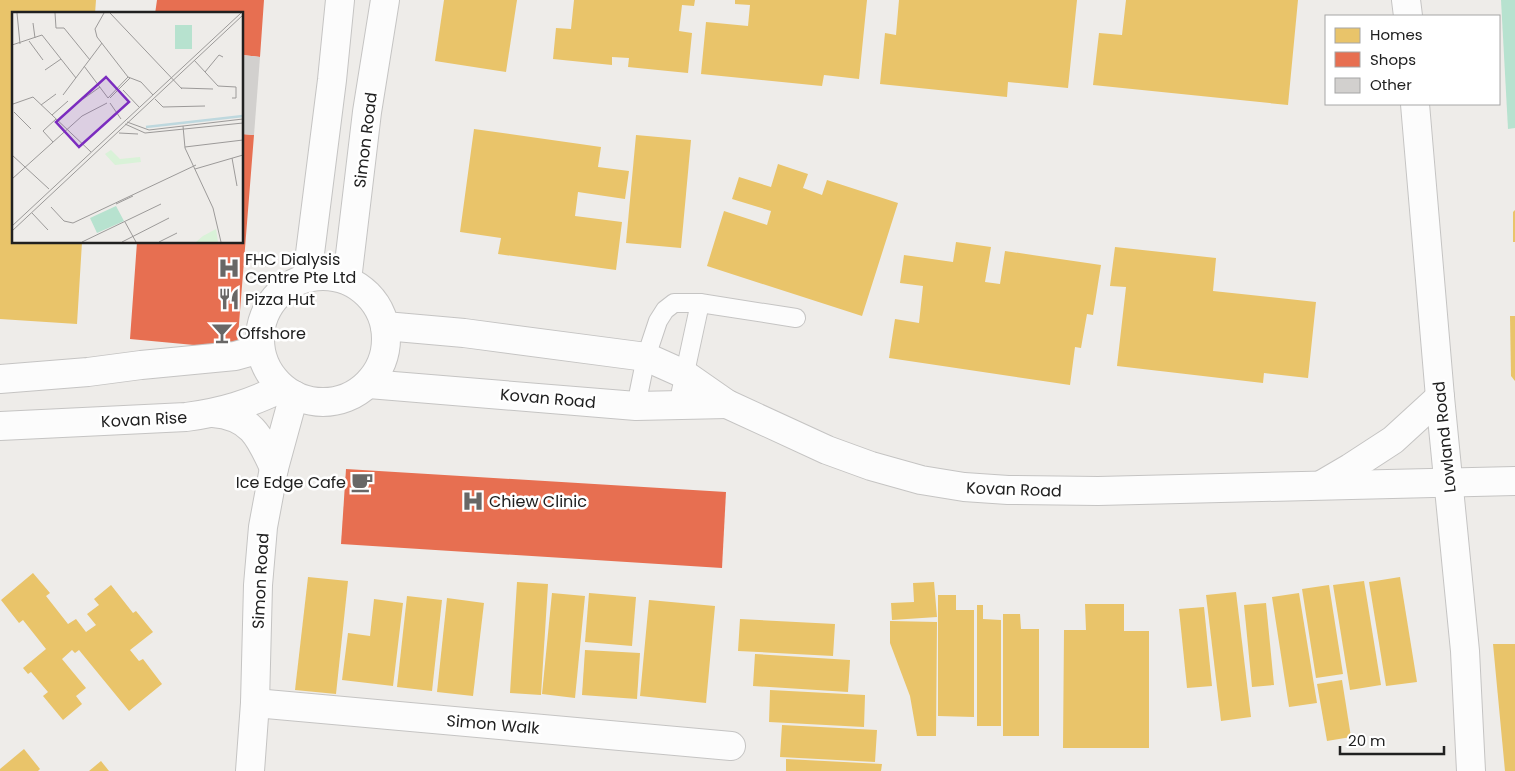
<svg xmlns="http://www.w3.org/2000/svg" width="1515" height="771" viewBox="0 0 1515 771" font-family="Poppins,sans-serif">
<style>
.pitch{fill:#b7e2cf}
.homes{fill:#e9c46a}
.shops{fill:#e76f51}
.building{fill:#d2d0ce}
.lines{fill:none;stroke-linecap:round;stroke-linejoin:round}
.lane-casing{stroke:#c5c4c3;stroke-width:20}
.street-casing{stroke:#c5c4c3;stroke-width:30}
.lane{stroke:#fcfcfc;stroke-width:18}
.street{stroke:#fcfcfc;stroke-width:28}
.labels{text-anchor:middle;stroke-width:5;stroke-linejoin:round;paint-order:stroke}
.street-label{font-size:16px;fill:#202020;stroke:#fff}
.poi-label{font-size:16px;fill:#202020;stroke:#fff;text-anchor:start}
.inset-river{fill:none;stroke:#bed8de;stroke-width:2.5}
.inset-road{fill:none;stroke:#9c9a99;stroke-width:1}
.view{fill:#7b2cbf;fill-opacity:0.15;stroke:#7b2cbf;stroke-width:2.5}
.inset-edge{fill:none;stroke:#202020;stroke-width:2.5}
</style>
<rect width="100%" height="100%" fill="#eeece9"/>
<path class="pitch" d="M1501,0H1515V128L1508,129Z"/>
<g class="homes">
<path d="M0,0H96L95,14H14V242H82L77,324L0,319Z"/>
<path d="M444,0H517L506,72L435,61Z"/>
<path d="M574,0H695L694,6L682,5L679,31L692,33L688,73L628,67L629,58L612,57V65L553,59L556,28L571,29Z"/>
<path d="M735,0H867L859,79L824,75L822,86L701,74L706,22L748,26L750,5L735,4Z"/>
<path d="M899,0H1077L1068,88L1008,82L1007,97L880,84L885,33L896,35Z"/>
<path d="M1126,0H1298L1288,105L1093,85L1099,33L1122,35Z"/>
<path d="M474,129L601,147L598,167L629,171L625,199L578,192L575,216L622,222L616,270L498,254L501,238L460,232Z"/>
<path d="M636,135L691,140L681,248L626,243Z"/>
<path d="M778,164L808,174L803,188L822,195L827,180L898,203L862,316L707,266L724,211L767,225L771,211L732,199L739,177L771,187Z"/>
<path d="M1515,210V242H1513V212Z"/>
<path d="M956,242L991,247L985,282L1000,284L1005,251L1101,265L1093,315L1087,314L1081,348L1075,347L1070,385L889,358L895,319L919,323L923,286L900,283L904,255L953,262Z"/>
<path d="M1115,247L1216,258L1213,291L1316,302L1308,378L1264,373L1263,383L1117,366L1126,287L1110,286Z"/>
<path d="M1510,316H1515V381L1511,376Z"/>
<path d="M33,573L50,593L46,596L68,624L76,619L86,632L96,625L87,614L99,605L94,599L111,585L133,613L136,611L153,632L130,650L139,661L143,659L162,684L129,711L79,650L75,653L72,650L62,659L86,688L76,696L82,704L63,720L43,696L48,692L31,672L28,674L23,668L46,649L23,620L19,623L1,600Z"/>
<path d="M308,577L348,581L336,694L295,690Z"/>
<path d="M1400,577L1417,682L1386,686L1369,582Z"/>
<path d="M1364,581L1381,685L1350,690L1333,585Z"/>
<path d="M517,582L548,584L541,695L510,693Z"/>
<path d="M934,582L937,617L892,620L891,603L914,602L913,583Z"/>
<path d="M1329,585L1343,674L1316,678L1302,589Z"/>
<path d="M1236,592L1251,717L1221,721L1206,595Z"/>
<path d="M552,593L585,596L575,698L542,694Z"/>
<path d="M589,593L636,597L632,646L585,642Z"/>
<path d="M1299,593L1317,703L1289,707L1272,597Z"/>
<path d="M938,595H956V610H974V717L938,716Z"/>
<path d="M407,596L442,600L432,691L397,687Z"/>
<path d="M447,598L484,603L473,696L437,692Z"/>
<path d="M374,599L403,603L393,686L342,680L348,633L370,636Z"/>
<path d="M649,600L715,606L706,703L640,696Z"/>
<path d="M1266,603L1274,685L1252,687L1244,605Z"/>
<path d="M1085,604H1124V631H1149V748H1063L1064,630H1086Z"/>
<path d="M977,605H983V619L1001,620V726H977Z"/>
<path d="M1204,607L1212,686L1187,688L1179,609Z"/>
<path d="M1003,614H1020L1021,629H1039V736H1003Z"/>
<path d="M740,619L835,624L833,656L738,651Z"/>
<path d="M890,621L937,622L936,736H917L910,696L890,643Z"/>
<path d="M1493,644H1515V771H1505Z"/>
<path d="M585,650L640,653L637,699L582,695Z"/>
<path d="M755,654L850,660L848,692L753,686Z"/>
<path d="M1342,680L1351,737L1327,741L1317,684Z"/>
<path d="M770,690L865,695L864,727L769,722Z"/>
<path d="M782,725L877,730L875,762L780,757Z"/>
<path d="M24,749L40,769L38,771H0V769Z"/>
<path d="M786,759L882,764L881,771H786Z"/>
<path d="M101,761L109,771H89Z"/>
</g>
<g class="shops">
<path d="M157,0H264L260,57L242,55V14H155Z"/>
<path d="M242,134L254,135L237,349L130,339L137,242H242Z"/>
<path d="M346,469L726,492L722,568L341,544Z"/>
</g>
<path class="building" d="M242,55L260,57L254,135L242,134Z"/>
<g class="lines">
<g class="lane-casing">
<g id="lane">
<path d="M678,405L700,303"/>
<path d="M636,406L646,357L658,321L665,310L674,303H700L796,318"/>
</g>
</g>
<g class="street-casing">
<g id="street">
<path d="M1406,0L1408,16"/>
<path d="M1415,104L1440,397L1465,651L1471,771"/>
<circle cx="323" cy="339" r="63"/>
<path d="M307,277L332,80L340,0"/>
<path d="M347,280L367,112L385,0"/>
<path d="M385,326L464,333L646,357L684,374L727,404L827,450L871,466L921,480L964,487L1008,490L1098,491L1515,481"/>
<path d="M0,379L88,372L141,365L235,356L260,349"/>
<path d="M369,384L636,406L727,404"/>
<path d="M213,413C251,416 260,437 274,468"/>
<path d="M0,426L186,417C224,412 248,404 282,388"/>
<path d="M1321,485L1350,468L1393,440L1440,397"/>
<path d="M255,703L731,746"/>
<path d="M250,771L255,703L258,585L263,527L274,468L294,395"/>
</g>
</g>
<use href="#lane" class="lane"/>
<use href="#street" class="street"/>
</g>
<defs>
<g id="hospital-bare" transform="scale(1.725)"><path d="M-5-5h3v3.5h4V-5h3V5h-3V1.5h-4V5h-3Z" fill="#686766" stroke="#fff" stroke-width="2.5" paint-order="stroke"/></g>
<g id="restaurant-bare" transform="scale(1.725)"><path d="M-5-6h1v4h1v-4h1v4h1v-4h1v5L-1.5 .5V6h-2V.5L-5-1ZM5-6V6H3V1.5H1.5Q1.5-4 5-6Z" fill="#686766" stroke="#fff" stroke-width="2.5" paint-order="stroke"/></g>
<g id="bar-bare" transform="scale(1.725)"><path d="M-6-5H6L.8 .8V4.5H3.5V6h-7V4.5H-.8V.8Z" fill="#686766" stroke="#fff" stroke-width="2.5" paint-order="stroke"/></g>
<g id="cafe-bare" transform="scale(1.725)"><path d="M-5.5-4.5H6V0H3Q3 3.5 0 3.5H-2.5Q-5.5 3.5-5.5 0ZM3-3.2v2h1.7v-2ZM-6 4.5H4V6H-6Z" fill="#686766" stroke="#fff" stroke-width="2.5" paint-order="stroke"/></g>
</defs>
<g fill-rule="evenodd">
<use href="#hospital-bare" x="229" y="268"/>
<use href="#restaurant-bare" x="229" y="299"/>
<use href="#bar-bare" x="222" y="333"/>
<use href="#cafe-bare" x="362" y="482"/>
<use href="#hospital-bare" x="473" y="501"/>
</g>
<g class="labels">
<g class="street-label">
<text transform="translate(365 140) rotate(-83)" y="6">Simon Road</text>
<text transform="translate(548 398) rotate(5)" y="6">Kovan Road</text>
<text transform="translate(144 419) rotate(-3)" y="6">Kovan Rise</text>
<text transform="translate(1444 437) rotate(-96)" y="6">Lowland Road</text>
<text transform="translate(1014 489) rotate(2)" y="6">Kovan Road</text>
<text transform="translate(260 581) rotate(-87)" y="6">Simon Road</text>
<text transform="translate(493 724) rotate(5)" y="6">Simon Walk</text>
</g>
<g class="poi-label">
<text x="245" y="265">FHC Dialysis<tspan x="245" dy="18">Centre Pte Ltd</tspan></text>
<text x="245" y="305">Pizza Hut</text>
<text x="238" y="339">Offshore</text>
<text x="346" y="488" text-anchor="end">Ice Edge Cafe</text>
<text x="489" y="507">Chiew Clinic</text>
</g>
</g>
<g transform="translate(12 12)">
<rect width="231" height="231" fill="#eeece9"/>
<path d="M99,138L108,147L128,145L129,150L103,153L93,142ZM204,217L206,230H184L191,224Z" fill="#d9f2d8"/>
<path d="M163,13H180V37H163ZM104,194L112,209L85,221L78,206Z" fill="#b7e2cf"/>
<path class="inset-river" d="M134,115L231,104"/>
<path class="inset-road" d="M5,1L8,32M43,1L44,16H52L78,48M92,1L83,17L85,25L116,65L129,70L141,83M98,1L170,77M21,11L23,26M17,29L31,48M0,33L30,23L64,66M182,48L206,74L224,75V86H220M72,54L96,86M33,58L49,47M193,60L207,43L211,45M169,76L201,77M111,78L127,95M51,83L90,31M96,86L116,65M98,86L118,66M71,87L88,75M143,87L151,95L193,94M98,91L109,107M1,92L21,85L79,140M29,93L44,82M2,100L19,117M40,103L56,89M115,110L137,118L231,107M113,112L133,121L231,111M171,114L173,136L201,196L209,230M107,121L126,122M41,130L31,119L44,107M173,135L231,128M0,143L37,177M220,146L225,174M183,157L231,143M0,167L70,104L95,91M104,192L121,184M39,195L52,209L61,211L184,153M20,201L36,218M113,210L124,230M0,214L229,1M0,219L231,3M70,230L149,192M110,230L157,206M147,230L165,221"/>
<path class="view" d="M94,65L117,90L67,135L44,110Z"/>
<rect width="231" height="231" class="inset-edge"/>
</g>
<rect x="1325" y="15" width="175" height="90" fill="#ffffff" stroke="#a6a6a6"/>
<rect x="1335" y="28" width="25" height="15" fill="#e9c46a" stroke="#a6a6a6"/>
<text x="1370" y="40" font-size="15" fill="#202020">Homes</text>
<rect x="1335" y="52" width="25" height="15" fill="#e76f51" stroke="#a6a6a6"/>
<text x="1370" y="65" font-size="15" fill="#202020">Shops</text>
<rect x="1335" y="78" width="25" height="15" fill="#d2d0ce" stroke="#a6a6a6"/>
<text x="1370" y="90" font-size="15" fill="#202020">Other</text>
<path d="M1340 746v8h104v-8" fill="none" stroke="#202020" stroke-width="2.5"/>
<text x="1348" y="746" font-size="15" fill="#202020" stroke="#ffffff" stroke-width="4" paint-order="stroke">20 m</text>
</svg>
